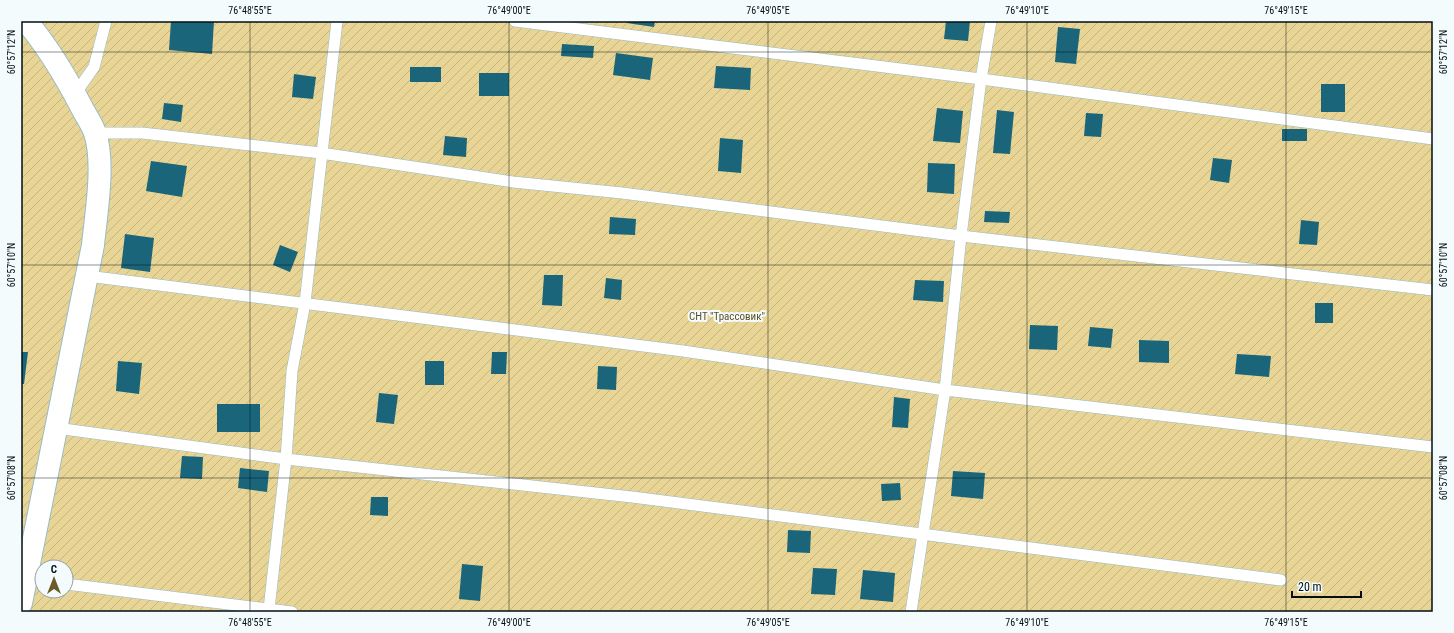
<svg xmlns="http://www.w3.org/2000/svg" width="1454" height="633" viewBox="0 0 1454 633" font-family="'Roboto Condensed',sans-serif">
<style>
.garden{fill:url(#garden-furrows);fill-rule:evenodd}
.building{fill:#1a6579}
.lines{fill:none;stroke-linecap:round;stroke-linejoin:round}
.lane-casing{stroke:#96bcc8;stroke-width:12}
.street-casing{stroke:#96bcc8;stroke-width:24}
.lane{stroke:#fff;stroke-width:11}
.street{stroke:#fff;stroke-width:22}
.ticks{fill:none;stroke:#030f14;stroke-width:1;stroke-opacity:0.45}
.labels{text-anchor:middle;stroke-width:4;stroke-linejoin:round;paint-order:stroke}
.park-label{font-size:11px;fill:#5e5126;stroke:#f3fbfd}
.neatline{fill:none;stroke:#030f14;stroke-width:1.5}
.ticks-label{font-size:10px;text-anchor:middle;fill:#030f14}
</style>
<defs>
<pattern id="garden-furrows" width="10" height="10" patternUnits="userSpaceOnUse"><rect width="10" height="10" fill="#e8d495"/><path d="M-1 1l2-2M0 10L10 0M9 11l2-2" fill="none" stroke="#c5b580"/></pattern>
</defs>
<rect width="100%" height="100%" fill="#d3f2fc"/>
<path class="garden" d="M21,21H1433V612H21ZM42,567H66V591H42Z"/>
<g class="building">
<path d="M171,21H214L212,54L169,50Z"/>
<path d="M628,21H655L654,27L627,23Z"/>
<path d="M946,21H970L968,41L944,39Z"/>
<path d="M1058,27L1080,29L1076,64L1055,62Z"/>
<path d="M562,44L594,46L593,58L561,56Z"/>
<path d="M616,53L653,58L650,80L613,75Z"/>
<path d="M716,66L751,68L750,90L714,88Z"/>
<rect x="410" y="67" width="31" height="15"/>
<rect x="479" y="73" width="30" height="23"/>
<path d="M294,74L316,77L313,99L292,97Z"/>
<rect x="1321" y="84" width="24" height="28"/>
<path d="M164,103L183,105L181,122L162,119Z"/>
<path d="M937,108L963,111L960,143L933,141Z"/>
<path d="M997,110L1014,112L1010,154L993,153Z"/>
<path d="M1086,113L1103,114L1101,137L1084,136Z"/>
<rect x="1282" y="129" width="25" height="12"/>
<path d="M445,136L467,138L466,157L443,155Z"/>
<path d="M720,138L743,140L741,173L718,171Z"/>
<path d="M1213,158L1232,160L1229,183L1210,180Z"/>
<path d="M151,161L187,166L182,197L146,191Z"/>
<path d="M928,163L955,164L954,194L927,192Z"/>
<path d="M985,211L1010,212L1009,223L984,222Z"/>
<path d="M610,217L636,219L635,235L609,234Z"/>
<path d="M1301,220L1319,222L1317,245L1299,244Z"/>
<path d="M125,234L154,238L150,272L121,268Z"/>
<path d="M280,245L298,252L290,272L273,265Z"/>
<path d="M544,275H563L562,306L542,305Z"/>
<path d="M606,278L622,280L621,300L604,298Z"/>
<path d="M915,280L944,281L943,302L913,300Z"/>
<rect x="1315" y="303" width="18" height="20"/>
<path d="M1030,325L1058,326L1057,350L1029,349Z"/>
<path d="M1090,327L1113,329L1111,348L1088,346Z"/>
<path d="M1139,340L1169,341V363L1139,362Z"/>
<path d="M21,352H28L24,384H21Z"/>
<path d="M492,352H507L506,374H491Z"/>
<path d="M1237,354L1271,356L1269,377L1235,374Z"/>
<path d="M118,361L142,363L139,394L116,391Z"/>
<rect x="425" y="361" width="19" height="24"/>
<path d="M598,366L617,367L616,390L597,389Z"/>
<path d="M379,393L398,395L394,424L376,422Z"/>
<path d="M894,397L910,399L908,428L892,427Z"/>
<rect x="217" y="404" width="43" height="28"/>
<path d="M182,456L203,457L202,479L180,478Z"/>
<path d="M240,468L269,471L267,492L238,488Z"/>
<path d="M953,471L985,473L983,499L951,496Z"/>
<path d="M900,483L901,500L882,501L881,484Z"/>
<path d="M371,497H388V516L370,515Z"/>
<path d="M788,530L811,531L810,553L787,552Z"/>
<path d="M462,564L483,566L480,601L459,599Z"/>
<path d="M813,568L837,569L835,595L811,594Z"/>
<path d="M863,570L895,573L893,602L860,599Z"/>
</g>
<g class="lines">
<g class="lane-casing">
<g id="lane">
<path d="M515,21L981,79L1433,139"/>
<path d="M75,94L94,67L106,21"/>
<path d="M95,133H142L321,153L513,182L622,193L961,236L1433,290"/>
<path d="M87,276L683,351L945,390L1433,447"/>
<path d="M56,428L286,459L632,497L1281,580"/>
<path d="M26,579L42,581"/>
<path d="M66,584L292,612"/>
<path d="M269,609L286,459L292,371L305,303L337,21"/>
<path d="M911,612L945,390L961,236L981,79L991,21"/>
</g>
</g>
<g class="street-casing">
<path id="street" d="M21,603L93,245C96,214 105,163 95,133C92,124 86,116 82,108C66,77 49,48 26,21"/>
</g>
<use href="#lane" class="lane"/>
<use href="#street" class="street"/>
</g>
<path class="ticks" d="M250,21V612M509,21V612M768,21V612M1027,21V612M1286,21V612M21,52H1433M21,265H1433M21,478H1433"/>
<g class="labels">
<g class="park-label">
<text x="727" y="320">СНТ "Трассовик"</text>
</g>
</g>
<rect width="1454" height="633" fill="none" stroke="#f3fbfd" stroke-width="44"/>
<g transform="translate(54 579)"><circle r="19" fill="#f3fbfd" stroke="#939da0"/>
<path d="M0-3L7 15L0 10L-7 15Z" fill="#6b5b29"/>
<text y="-6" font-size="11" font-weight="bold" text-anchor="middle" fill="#030f14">С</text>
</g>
<path d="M1292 591v6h69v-6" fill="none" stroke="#030f14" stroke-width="2"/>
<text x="1298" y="591" font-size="12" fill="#030f14" stroke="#f3fbfd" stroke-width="3" paint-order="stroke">20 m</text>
<rect x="22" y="22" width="1410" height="589" class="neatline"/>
<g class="ticks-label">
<text x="250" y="14">76°48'55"E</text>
<text x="509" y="14">76°49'00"E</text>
<text x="768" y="14">76°49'05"E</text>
<text x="1027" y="14">76°49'10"E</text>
<text x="1286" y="14">76°49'15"E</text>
<text transform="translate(11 52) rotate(-90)" y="4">60°57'12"N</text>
<text transform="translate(1443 52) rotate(-90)" y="4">60°57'12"N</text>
<text transform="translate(11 265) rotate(-90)" y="4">60°57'10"N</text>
<text transform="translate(1443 265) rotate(-90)" y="4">60°57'10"N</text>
<text transform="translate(11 478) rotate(-90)" y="4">60°57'08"N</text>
<text transform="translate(1443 478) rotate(-90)" y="4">60°57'08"N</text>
<text x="250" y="626">76°48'55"E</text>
<text x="509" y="626">76°49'00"E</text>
<text x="768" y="626">76°49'05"E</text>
<text x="1027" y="626">76°49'10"E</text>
<text x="1286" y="626">76°49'15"E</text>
</g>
</svg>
